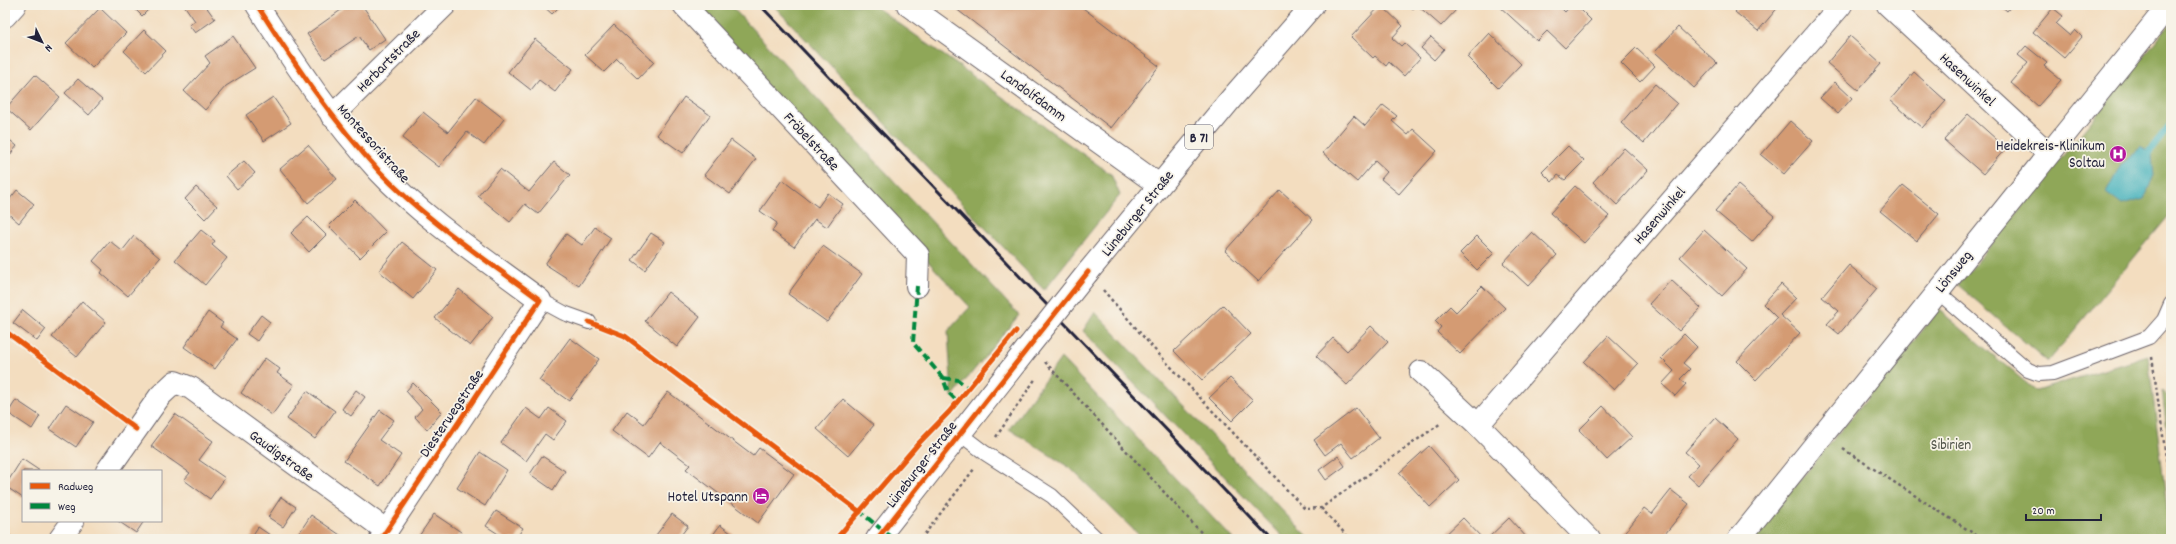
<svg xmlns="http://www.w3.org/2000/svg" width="2176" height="544" viewBox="0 0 2176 544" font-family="Dekko,sans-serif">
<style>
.forest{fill:#8fa759;stroke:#58644a}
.water{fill:#42b1bc;stroke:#326a7c}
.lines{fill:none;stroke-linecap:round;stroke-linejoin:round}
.stream{stroke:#42b1bc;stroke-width:7}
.building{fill:#d49b73}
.lane-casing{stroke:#6b6369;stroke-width:16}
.street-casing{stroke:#6b6369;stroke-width:24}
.primary-casing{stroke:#6b6369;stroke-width:24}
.path{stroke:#6b6369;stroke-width:2.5;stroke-dasharray:3 3;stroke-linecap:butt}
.lane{stroke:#fff;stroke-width:14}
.street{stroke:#fff;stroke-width:22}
.primary{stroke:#fff;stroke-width:22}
.rail{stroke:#22223b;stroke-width:3}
.primary-bridge-casing{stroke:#6b6369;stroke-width:24;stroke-linecap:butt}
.primary-bridge{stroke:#fff;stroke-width:22}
.quiet{stroke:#00873e;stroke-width:4;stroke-dasharray:8 4;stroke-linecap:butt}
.cycleway-casing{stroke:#f7f3e8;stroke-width:8}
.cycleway{stroke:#e8590c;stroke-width:5}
.labels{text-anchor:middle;stroke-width:3.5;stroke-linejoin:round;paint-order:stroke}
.shield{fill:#f7f3e8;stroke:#62616f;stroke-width:1}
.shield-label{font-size:14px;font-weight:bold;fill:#22223b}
.street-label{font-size:15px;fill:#22223b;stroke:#f7f3e8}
.poi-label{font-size:15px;fill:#22223b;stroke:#f7f3e8;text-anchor:end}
.park-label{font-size:15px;fill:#4e5247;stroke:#f7f3e8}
</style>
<rect width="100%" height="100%" fill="#f7f3e8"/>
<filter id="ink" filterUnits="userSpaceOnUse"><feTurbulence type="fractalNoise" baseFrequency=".025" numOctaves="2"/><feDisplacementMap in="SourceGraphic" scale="8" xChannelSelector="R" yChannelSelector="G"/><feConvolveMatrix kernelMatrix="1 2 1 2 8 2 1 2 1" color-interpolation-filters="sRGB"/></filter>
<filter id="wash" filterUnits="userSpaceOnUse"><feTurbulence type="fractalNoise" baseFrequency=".012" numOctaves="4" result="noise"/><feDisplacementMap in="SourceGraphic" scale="16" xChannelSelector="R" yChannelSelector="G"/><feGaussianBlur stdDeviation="0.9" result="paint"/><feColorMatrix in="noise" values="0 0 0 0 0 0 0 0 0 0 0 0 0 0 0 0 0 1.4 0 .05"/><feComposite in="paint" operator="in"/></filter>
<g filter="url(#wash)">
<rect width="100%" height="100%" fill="#f3ddbf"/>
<g class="forest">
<path d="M691,5H730L1019,315L952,397L948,331L970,307Z"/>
<path d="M773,5H873L1111,174L1120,195L1044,290Z"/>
<path d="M2171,23V213L2048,362L1958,285Z"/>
<path d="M1939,310L2036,391L2148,356L2171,539H1752Z"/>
<path d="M1095,312L1296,525L1310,539H1285L1083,331Z"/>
<path d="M1061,358L1233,539H1143L1070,468L1009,429Z"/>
<path d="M2162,391L2171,399V460Z"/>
</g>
<path class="water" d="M2142,146L2152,156L2154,175L2144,199L2122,205L2106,193L2121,165Z"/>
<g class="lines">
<path class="stream" d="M2149,152L2171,124"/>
</g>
<g id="blocks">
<g class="building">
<path d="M131,5H153L142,16Z"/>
<path d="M184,5H205L215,19L195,33L189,25L195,21Z"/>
<path d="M348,5H362L385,39L369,50L359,36L325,59L307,34Z"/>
<path d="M542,5H561L552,14Z"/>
<path d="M951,5H1079L1159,66L1111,128Z"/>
<path d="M1381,5L1403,26L1392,38L1401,46L1404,43L1420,58L1404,76L1389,62L1386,66L1375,56L1373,58L1351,37Z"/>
<path d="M1409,5H1450L1456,10L1441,26L1417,5L1413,9Z"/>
<path d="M1498,5H1558L1565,12L1571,5H1576L1591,20L1565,48L1547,31L1537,41Z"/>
<path d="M1741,5H1780L1758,31L1735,12Z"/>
<path d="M2000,5H2012L2007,11Z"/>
<path d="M100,8L126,33L92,68L66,43Z"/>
<path d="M2053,8L2063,16L2056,24L2070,36L2075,30L2082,37L2064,58L2033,32Z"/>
<path d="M614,25L654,62L638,79L617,59L604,72L585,55Z"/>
<path d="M1678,27L1717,63L1694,88L1655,52Z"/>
<path d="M144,30L166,51L146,72L124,51Z"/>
<path d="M1489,33L1521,64L1498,88L1467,57Z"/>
<path d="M233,36L255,68L226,86L205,110L184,91L210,63L205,56Z"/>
<path d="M1850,36L1881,64L1858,90L1827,63Z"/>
<path d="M1431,37L1444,49L1434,60L1421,48Z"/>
<path d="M535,39L573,69L555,92L539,80L531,90L508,72Z"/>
<path d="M2026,46L2047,63L2044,66L2061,80L2038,106L2011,83L2028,63L2018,55Z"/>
<path d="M1636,48L1655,66L1640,82L1621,63Z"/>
<path d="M1914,72L1946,101L1922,128L1890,100Z"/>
<path d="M35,75L60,97L31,130L6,108Z"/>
<path d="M78,79L102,100L89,115L65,93Z"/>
<path d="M1835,82L1852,98L1838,114L1820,98Z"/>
<path d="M1655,84L1677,103L1644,143L1621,123Z"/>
<path d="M273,97L291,123L264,141L246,115Z"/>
<path d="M476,97L504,119L484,145L467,132L439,167L402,138L423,112L448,132Z"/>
<path d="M684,97L710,115L683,153L657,135Z"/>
<path d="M1383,105L1397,116L1392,121L1408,135L1413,129L1437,151L1399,194L1381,179L1387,172L1375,161L1357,182L1323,153L1354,116L1365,126Z"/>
<path d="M1968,114L2006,148L1983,174L1944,140Z"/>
<path d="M1790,121L1813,141L1784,174L1761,155Z"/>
<path d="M5,136L17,146L5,161Z"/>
<path d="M731,140L756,159L730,194L704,175Z"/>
<path d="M308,145L337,179L308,203L280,169Z"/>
<path d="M1568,146L1584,161L1565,180L1558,175L1552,182L1542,172Z"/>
<path d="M1624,148L1648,170L1617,205L1593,182Z"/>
<path d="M244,161L255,173L237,189L226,176Z"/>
<path d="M554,162L570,175L538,214L525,204L510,222L478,196L500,169L529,192Z"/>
<path d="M782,180L818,207L828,193L843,204L827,227L815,219L794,247L772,231L777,223L760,211Z"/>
<path d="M1738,185L1774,216L1752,242L1715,211Z"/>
<path d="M1903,185L1939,214L1917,241L1880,211Z"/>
<path d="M1575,186L1609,216L1584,243L1550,213Z"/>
<path d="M196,187L217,206L205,219L185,199Z"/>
<path d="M17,190L34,204L19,223L5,211V205Z"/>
<path d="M1280,190L1313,220L1258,281L1225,251Z"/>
<path d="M355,200L386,232L360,258L329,226Z"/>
<path d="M308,217L326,235L309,252L291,233Z"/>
<path d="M595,227L611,238L579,286L545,264L566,234L582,245Z"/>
<path d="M201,230L215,241L212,245L227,258L205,285L175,260Z"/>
<path d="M1704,230L1747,269L1722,296L1680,257Z"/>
<path d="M1532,232L1557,255L1528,286L1503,263Z"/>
<path d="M651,233L665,242L645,270L632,260Z"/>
<path d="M134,236L160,258L128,296L101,273L103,270L93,261L110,241L122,251Z"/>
<path d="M1477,236L1494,253L1477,270L1460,253Z"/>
<path d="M402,242L437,270L413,299L379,271Z"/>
<path d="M823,246L862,274L827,322L788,294Z"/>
<path d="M1849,265L1877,289L1839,334L1827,324L1839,311L1822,297Z"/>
<path d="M1671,280L1701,308L1679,331L1649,304Z"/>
<path d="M1781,284L1796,298L1780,315L1800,333L1756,380L1737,361L1777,318L1763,304Z"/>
<path d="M1482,286L1505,308L1460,354L1437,332L1441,327L1435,321L1450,306L1456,312Z"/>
<path d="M459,289L493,317L470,346L435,318Z"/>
<path d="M668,292L700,317L677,347L645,321Z"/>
<path d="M82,301L106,322L77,357L52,337Z"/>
<path d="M1223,305L1251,334L1202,380L1174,351Z"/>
<path d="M23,310L46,329L37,341L13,323Z"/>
<path d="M208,312L223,323L220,327L237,339L215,369L184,347Z"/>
<path d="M261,315L270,322L257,341L247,334Z"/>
<path d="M1371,326L1388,342L1347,385L1316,356L1333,338L1347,351Z"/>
<path d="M1684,334L1697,347L1683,363L1690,369L1680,379L1686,384L1675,396L1662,384L1674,371L1661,358Z"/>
<path d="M1608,336L1638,364L1614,390L1584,362Z"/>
<path d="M570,338L599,359L569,401L539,380Z"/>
<path d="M265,358L280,369L277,373L294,385L272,415L241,393Z"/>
<path d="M1230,378L1253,400L1232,421L1209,398Z"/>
<path d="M413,383L442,412L427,430L415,417L422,409L406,391Z"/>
<path d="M356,390L365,397L351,416L342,409Z"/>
<path d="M307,391L335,411L315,439L287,419Z"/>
<path d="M668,392L753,456L759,448L794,474L758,523L686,469L690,465L660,442L648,458L612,431L627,411L644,424Z"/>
<path d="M843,399L874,425L848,456L817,429Z"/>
<path d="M16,400L40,416L32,429L8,413Z"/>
<path d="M66,404L93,422L76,447L49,429Z"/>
<path d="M1603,406L1632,437L1607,460L1579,430Z"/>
<path d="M526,408L541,419L549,408L567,421L553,440L545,434L526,461L501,443Z"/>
<path d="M1356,408L1379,438L1353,458L1341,443L1325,455L1314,440Z"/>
<path d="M380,410L394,420L379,440L401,455L380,486L344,461Z"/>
<path d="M175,414L213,441L199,460L225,478L210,499L184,480L190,473L151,446Z"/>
<path d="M1715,418L1738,439L1698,485L1688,476L1699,464L1685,452Z"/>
<path d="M1429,446L1459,480L1430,507L1399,473Z"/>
<path d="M480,452L507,470L485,506L457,488Z"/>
<path d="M542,456L565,471L553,490L530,474Z"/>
<path d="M1338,456L1345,466L1326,480L1319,470Z"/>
<path d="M22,459L40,471H23V498L5,486Z"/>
<path d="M1671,490L1689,504L1661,539H1620L1644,508L1652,514Z"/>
<path d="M281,497L296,507L283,527L268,517Z"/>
<path d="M496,511L523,528L516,539H506L486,526Z"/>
<path d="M434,514L461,532L457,539H417Z"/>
<path d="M672,514L688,526L678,539H653Z"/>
<path d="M311,515L343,537L342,539H295Z"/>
<path d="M1463,518L1483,539H1441Z"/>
<path d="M1509,518L1528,539H1487Z"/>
<path d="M118,521H144L136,533Z"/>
<path d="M720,525L739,539H710Z"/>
<path d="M258,527L276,539H250Z"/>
<path d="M5,532L15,539H5Z"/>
</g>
</g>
</g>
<g filter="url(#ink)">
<use href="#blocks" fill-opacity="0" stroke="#6b6369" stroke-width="1"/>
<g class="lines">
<g class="lane-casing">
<g id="lane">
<path d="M1937,291L2028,370L2039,374L2053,373L2149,337L2164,320L2171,304"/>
<path d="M540,300L564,313L589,322"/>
<path d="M960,434L985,453L1052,496L1097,539"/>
</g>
</g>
<g class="street-casing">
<g id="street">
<path d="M257,5C294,63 332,120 379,171C424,219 488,261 540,300L381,539"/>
<path d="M684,5L918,255L917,286"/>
<path d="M908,5L1159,185"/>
<path d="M1888,5L2048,153"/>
<path d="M5,16L15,5"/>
<path d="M332,116L445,5"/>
<path d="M1421,372L1478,425L1589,539"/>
<path d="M1478,425L1841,5"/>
<path d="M107,471L160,396L175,382L191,388L387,531"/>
<path d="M60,539L73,521"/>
<path d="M1739,539L2169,5"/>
</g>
</g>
<g class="primary-casing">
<g id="primary">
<path d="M1088,272L1231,99L1313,5"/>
<path d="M877,539L1029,346"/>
</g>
</g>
<g class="path">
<path d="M1103,290L1155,350L1305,509L1321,508L1441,423"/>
<path d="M2152,357L2171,493"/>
<path d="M1045,362L1207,539"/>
<path d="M996,437L1036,378"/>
<path d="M1843,449L1982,539"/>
<path d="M1321,508L1350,539"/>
<path d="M921,539L974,469"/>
</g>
<use href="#lane" class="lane"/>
<use href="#street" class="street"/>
<use href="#primary" class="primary"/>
<path class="rail" d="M760,5L1271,539"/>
<g class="primary-bridge-casing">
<path id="primary-bridge" d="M1029,346L1088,272"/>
</g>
<use href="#primary-bridge" class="primary-bridge"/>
<g class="quiet">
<path d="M917,286L913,343L943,378L948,392L957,401"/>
<path d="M943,378L958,380L968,388"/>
<path d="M858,510L893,539"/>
</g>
<g class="cycleway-casing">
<g id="cycleway">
<path d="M257,5C294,63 332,120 379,171C424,219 488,261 540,300L381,539"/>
<path d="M589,322L625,336L860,512"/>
<path d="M5,331L136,429"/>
<path d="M836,539L918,444L949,412L1016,331"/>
<path d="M877,539L1088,272"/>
</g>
</g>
<use href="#cycleway" class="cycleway"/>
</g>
</g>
<defs>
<g id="hospital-disc" transform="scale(0.9)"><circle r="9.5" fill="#b5179e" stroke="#f7f3e8"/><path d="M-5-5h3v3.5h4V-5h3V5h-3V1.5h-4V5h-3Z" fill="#fff"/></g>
<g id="hotel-disc" transform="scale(0.9)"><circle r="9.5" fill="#b5179e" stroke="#f7f3e8"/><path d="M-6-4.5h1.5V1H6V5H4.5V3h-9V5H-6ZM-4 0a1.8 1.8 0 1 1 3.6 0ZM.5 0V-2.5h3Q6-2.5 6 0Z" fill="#fff"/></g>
</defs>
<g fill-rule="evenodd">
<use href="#hospital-disc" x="2118" y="154"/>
<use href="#hotel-disc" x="761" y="496"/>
</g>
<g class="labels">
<rect class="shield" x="1185" y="125" width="28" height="24" rx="3"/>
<g class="shield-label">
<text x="1199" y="142">B 71</text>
</g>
<g class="street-label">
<text transform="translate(388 60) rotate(-45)" y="5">Herbartstraße</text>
<text transform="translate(1968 79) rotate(43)" y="5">Hasenwinkel</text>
<text transform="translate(1034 95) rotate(36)" y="5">Landolfdamm</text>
<text transform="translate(812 141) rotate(47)" y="5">Fröbelstraße</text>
<text transform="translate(374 143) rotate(48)" y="5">Montessoristraße</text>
<text transform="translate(1137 213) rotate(-51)" y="5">Lüneburger Straße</text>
<text transform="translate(1659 215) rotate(-49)" y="5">Hasenwinkel</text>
<text transform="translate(1953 271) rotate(-51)" y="5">Lönsweg</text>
<text transform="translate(451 413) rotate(-56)" y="5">Diesterwegstraße</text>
<text transform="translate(282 455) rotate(36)" y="5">Gaudigstraße</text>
<text transform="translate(921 464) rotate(-52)" y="5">Lüneburger Straße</text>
</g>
<g class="poi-label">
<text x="2105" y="150">Heidekreis-Klinikum<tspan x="2105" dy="17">Soltau</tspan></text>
<text x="748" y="501">Hotel Utspann</text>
</g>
<g class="park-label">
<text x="1951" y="449">Sibirien</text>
</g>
</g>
<rect width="2176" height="544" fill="none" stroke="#f7f3e8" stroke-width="20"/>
<rect x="22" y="470" width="140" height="52" fill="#f7f3e8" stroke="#a29fa3"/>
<rect x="30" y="483" width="20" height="6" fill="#e8590c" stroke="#a29fa3"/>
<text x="58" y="490" font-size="12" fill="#22223b">Radweg</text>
<rect x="30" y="503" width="20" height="6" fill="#00873e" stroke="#a29fa3"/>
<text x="58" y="510" font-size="12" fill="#22223b">Weg</text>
<g transform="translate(42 42) rotate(133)" stroke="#f7f3e8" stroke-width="3" paint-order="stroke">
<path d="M0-3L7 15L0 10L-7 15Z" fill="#22223b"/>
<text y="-6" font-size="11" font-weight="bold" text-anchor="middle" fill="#22223b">N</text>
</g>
<path d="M2026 514v6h75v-6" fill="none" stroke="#22223b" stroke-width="2"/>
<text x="2032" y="514" font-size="12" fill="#22223b" stroke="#f7f3e8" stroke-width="3" paint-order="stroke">20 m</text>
</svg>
